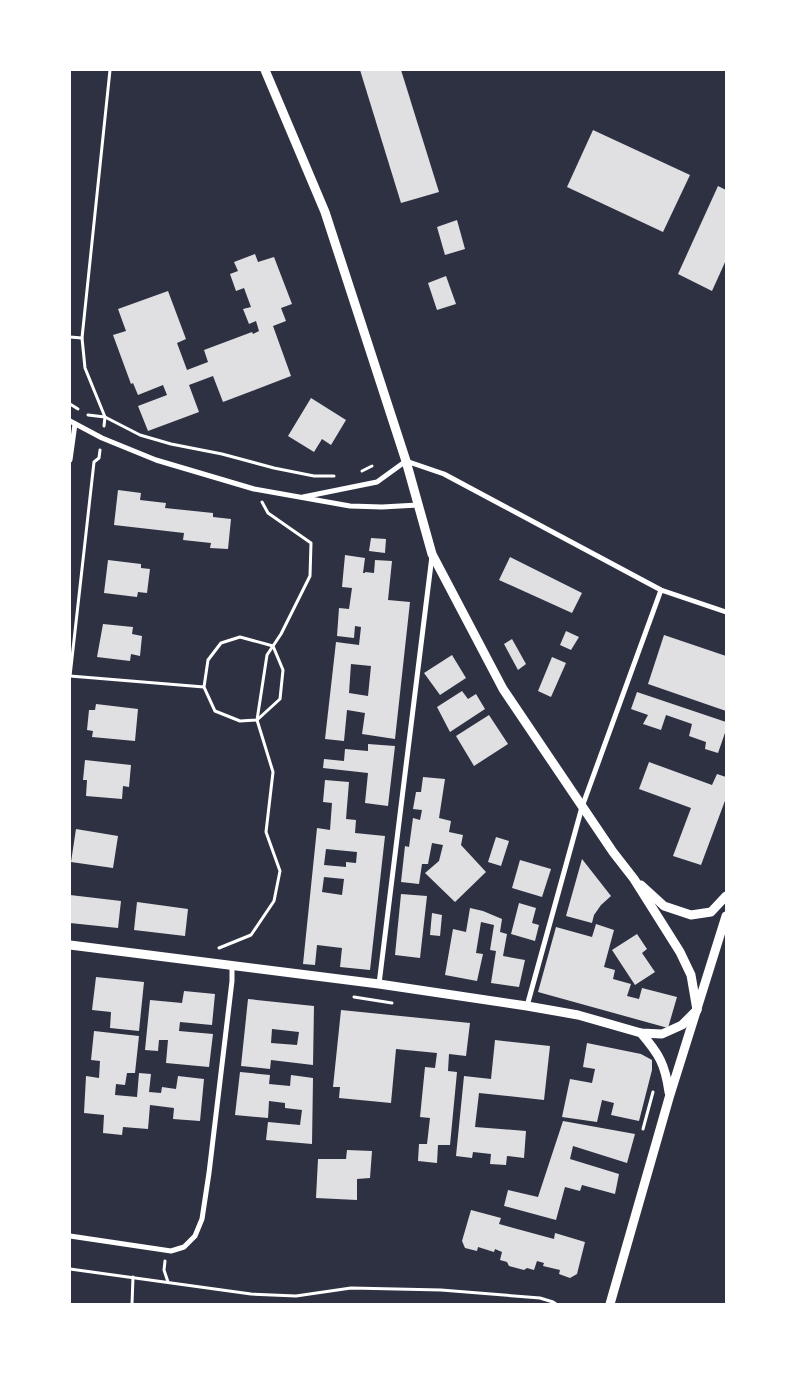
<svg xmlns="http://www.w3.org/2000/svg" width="796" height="1374" viewBox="0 0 796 1374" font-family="Barlow,sans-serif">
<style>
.building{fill:#e0e0e3;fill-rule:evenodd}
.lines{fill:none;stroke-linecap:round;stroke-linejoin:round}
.path{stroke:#fff;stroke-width:3}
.minor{stroke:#fff;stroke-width:5}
.tertiary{stroke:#fff;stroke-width:9}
</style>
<rect width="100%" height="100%" fill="#2d3142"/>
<g class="building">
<path d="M360,70H401L439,192L401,203Z"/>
<path d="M593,130L690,175L663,232L567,187Z"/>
<path d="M718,186L726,190V260L712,291L678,274Z"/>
<path d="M457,220L465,249L445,255L437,227Z"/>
<path d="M255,254L258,262L274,257L292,304L281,308L286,321L273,326L291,376L223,402L213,376L189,385L199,412L148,431L138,406L167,395L163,385L138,395L133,383L131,384L113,335L126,331L118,309L168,291L186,339L177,343L187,370L208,362L204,350L252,332L253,334L259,331L256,321L249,324L243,309L251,307L244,288L236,291L230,274L238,271L234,262Z"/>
<path d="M446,276L456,304L437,310L428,283Z"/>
<path d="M311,398L346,420L331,445L322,439L314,452L288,436Z"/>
<path d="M118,490L141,493L140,500L166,503L165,508L213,513V517L231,519L228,549L210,548L211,543L183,540L184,533L114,525Z"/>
<path d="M371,538L386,539L385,553L369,551Z"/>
<path d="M345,555L365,558L363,573H365V572L374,573L375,560L392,561L388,600L410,602L395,739L362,734L365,713L347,710L344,741L325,739L336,642L359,645L361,627L355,626L354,638L337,636L339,608L349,609L352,588L342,587ZM351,664L371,666L368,696L349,693Z"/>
<path d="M510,557L582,593L572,613L499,580Z"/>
<path d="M108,560L141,564V568L150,569L147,593L138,592L137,597L104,593Z"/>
<path d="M103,624L133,627L132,634L142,636L140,656L131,654L130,661L97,657Z"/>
<path d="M566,631L579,637L571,650L560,645Z"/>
<path d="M664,635L726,656V711L648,684Z"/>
<path d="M512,639L526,664L518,670L504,644Z"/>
<path d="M452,655L466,678L440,695L424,673Z"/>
<path d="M552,657L566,663L551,697L538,691Z"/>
<path d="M462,691L468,699L476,694L485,709L450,732L437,707Z"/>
<path d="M637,692L726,722V730L718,753L705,749L706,742L689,736L692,724L666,715L661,730L643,724L648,715L631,709Z"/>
<path d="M96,704L138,709L135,741L92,737L93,731L87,730L89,710H95Z"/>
<path d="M489,715L508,744L474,766L456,736Z"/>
<path d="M368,744L395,746L388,806L365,803L368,773L323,768L324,759L344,761L345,749L368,751Z"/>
<path d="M85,760L131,765L129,787L123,786L122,799L86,796L87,780H83Z"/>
<path d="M649,762L712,785L717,774L726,777V798L701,865L673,856L691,808L639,789Z"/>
<path d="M423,777L445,779L439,818L451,821L449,832L463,835L461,845L486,872L455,902L425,873L439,861L443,845L432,843L428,864H422L419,884L401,882L405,846L409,847L413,818L420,820L422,810L413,809L416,792H421Z"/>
<path d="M325,780L349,782L346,819L356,820L355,833L385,836L370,970L340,967L342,948L317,945L315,965L303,964L317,828L330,830L332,803L323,802ZM326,849L357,852L356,863L346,862V867L324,865ZM324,877L344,879L342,895L322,892Z"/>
<path d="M76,829L118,836L113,868L71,862Z"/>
<path d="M496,837L509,841L501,866L488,862Z"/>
<path d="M582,859L611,896L601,905L594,915L592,923L566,916Z"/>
<path d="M520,860L551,869L542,897L512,888Z"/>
<path d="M401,894L427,896L420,958L395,955Z"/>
<path d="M70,895L121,901L118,928L70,923Z"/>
<path d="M137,902L188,909L185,936L134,930Z"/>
<path d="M519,903L536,908L532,923L539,925L535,941L511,934Z"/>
<path d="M470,908L483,911L502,919L500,932L507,934L503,956L525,960L519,987L491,983L496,951L490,950L494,925L481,922L476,953L483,954L477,981L445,975L453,929L466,932Z"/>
<path d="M432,913L442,915L440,936L430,935Z"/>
<path d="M596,924L614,930L604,967L615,970L613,979L631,984L627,996L639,999L642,988L677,997L668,1028L538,992L556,927L592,937Z"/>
<path d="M637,934L647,949L642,953L655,972L635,985L612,950Z"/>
<path d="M96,977L144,982L139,1031L110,1028L111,1012L92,1010Z"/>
<path d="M184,991L215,994L212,1025L180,1022L179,1031L213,1034L209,1067L166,1063L168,1040H159L158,1051L145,1050L150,1000L182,1003Z"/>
<path d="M248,999L314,1006L313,1065L271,1060L270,1069L241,1066ZM272,1029L299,1032L297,1045L271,1043Z"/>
<path d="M341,1010L470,1023L466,1056L449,1054L448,1071L457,1072L450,1145H438L437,1163L418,1161L419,1144H427L430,1118L420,1117L425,1067L435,1068L437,1053L396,1049L391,1103L339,1098L340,1087H333Z"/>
<path d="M94,1031L139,1036L135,1073H127L125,1085L116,1084L115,1095L137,1097L139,1073L151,1074L149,1092L161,1093L162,1087L176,1089L178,1076L204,1079L200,1121L173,1119L174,1108L150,1105L148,1129L123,1127L122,1135L103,1133L104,1115L84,1113L86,1076L99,1078L100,1061L91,1060Z"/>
<path d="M495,1040L550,1046L544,1100L479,1093L475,1127L526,1131L524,1158L507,1156L506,1165L490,1164L491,1154L473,1152L472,1158L456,1156L464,1076L491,1079Z"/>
<path d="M587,1043L641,1054L652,1060V1070L639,1121L611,1115L614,1103L602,1100L597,1122L562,1117L570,1079L592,1083L595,1069L583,1067Z"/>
<path d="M240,1072L270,1075L269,1084L290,1086L291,1075L313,1078L312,1144L266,1140L268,1122L300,1125L302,1110L285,1108V1103L269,1101L268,1118L235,1115Z"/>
<path d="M563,1121L635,1134L627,1163L573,1146L570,1159L619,1174L615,1194L582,1185L580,1191L565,1187L556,1220L504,1206L508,1190L538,1197Z"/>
<path d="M347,1150L372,1151L370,1178L357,1179V1200L316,1198L318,1159H346Z"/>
<path d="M471,1210L501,1218L499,1224L554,1239L555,1233L585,1242L577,1274L570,1278L559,1274L560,1270L543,1266L544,1263L537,1261L534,1270L527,1268L524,1270L509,1266L507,1262L500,1260L502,1252L495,1249L494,1252L478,1247L477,1251L465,1248L462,1241Z"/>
</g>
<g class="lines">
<g class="path">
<path d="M70,337L82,338"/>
<path d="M70,404L78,409"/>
<path d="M88,415L105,417L140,435L171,444L222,454L274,468L314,476H334"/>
<path d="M104,426L105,417L85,368L82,338L110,70"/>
<path d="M362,471L372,466"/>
<path d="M70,676L94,462L99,458L100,450"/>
<path d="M70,676L204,687L215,711L240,721L257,720L280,699L283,670L273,646L240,637L221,643L208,660L204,687"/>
<path d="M219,948L251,935L274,901L280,871L266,832L273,772L257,720L267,655L281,634L310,576L311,543L268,513L262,502"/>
<path d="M354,997L392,1003"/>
<path d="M643,1129L653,1092"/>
<path d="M165,1261L164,1270L168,1282"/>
<path d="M70,1269L251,1294L296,1296L351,1288L441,1290L540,1298L553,1302L556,1304"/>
<path d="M132,1304L133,1277"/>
</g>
<g class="minor">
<path d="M70,421L102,438L156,460L254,489L350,506L382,507L418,505"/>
<path d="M70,460L75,424"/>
<path d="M303,497L377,482L406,461L444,474L661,590L726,612"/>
<path d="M379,984L432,556"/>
<path d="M527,1006L582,807L661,590"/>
<path d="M70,1236L171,1251L184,1247L195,1236L202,1219L209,1173L232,981V965"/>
</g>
<g class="tertiary">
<path d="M265,70L325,212L406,461L432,554L503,689L613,852L634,879L680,952L691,975L697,1010"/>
<path d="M641,885L664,906L691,915L711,912L726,896"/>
<path d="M70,945L379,984L527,1006L578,1015L641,1033L662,1034L682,1025L697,1010"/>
<path d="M641,1033C659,1054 665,1064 669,1092"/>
<path d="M610,1304L669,1098L726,916"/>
</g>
</g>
<rect width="796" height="1374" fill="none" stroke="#ffffff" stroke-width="142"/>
</svg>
